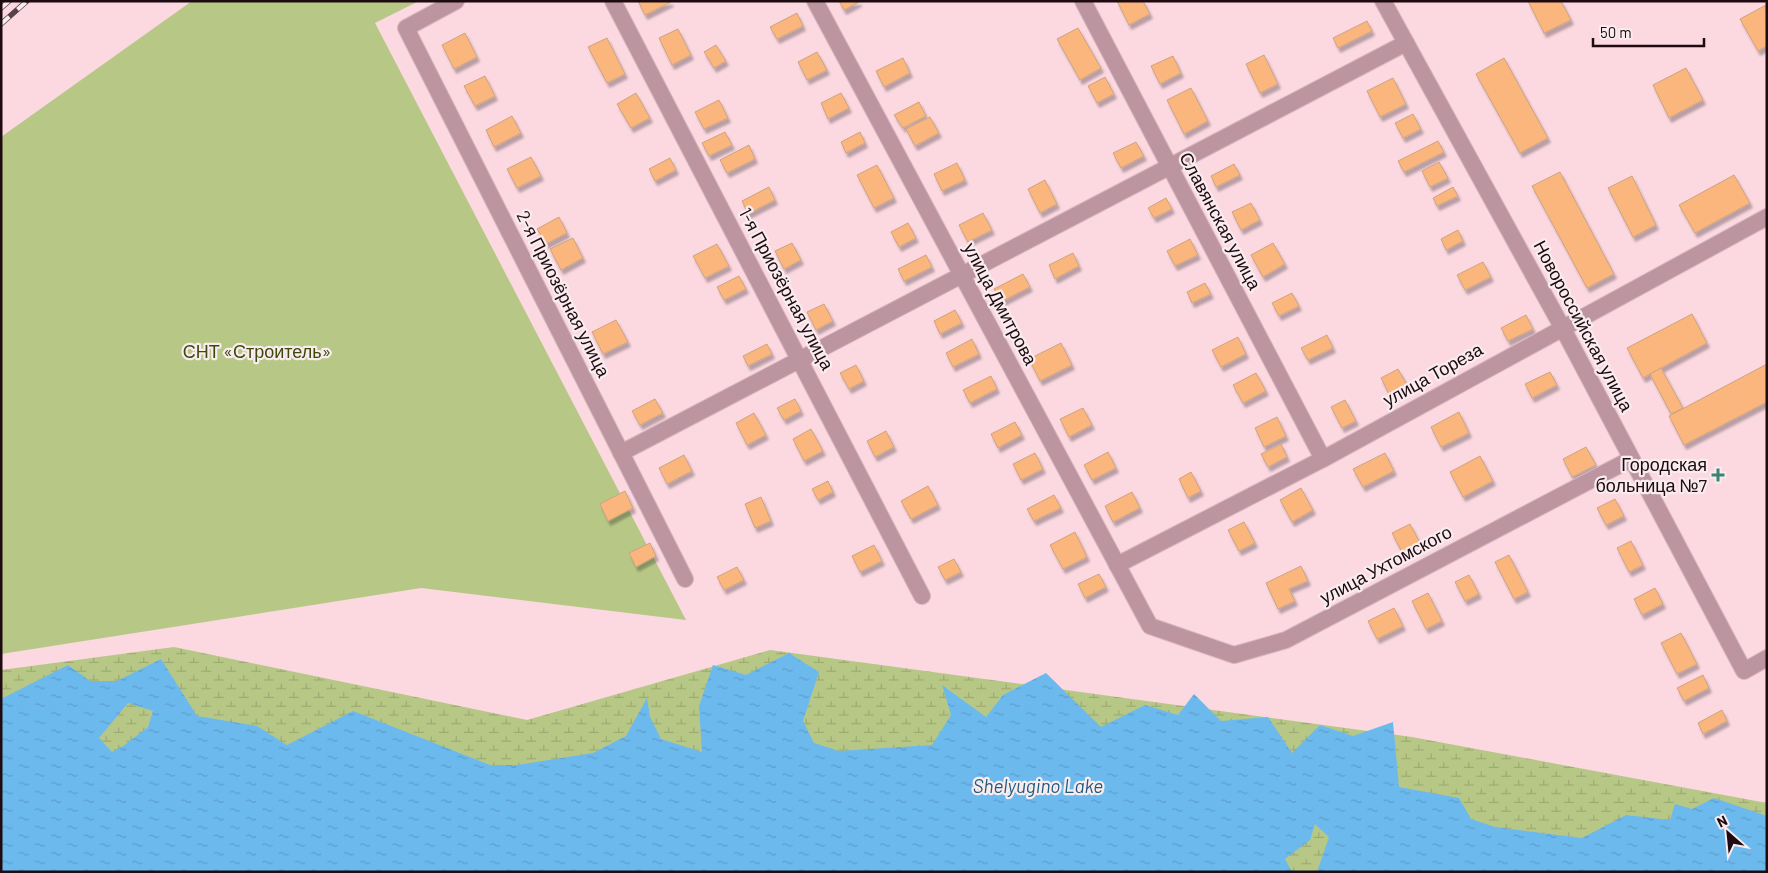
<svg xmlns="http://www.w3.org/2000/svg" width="1768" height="873" viewBox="0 0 1768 873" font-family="Barlow,sans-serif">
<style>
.wetland{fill:url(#wetland-marsh)}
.garden{fill:#b7c886}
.water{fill:url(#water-ripples);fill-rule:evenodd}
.building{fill:#fab67d;stroke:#cea27f;filter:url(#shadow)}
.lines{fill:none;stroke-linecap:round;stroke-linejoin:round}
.minor-casing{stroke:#d8b7c0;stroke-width:18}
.minor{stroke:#bc95a0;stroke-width:16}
.rail-casing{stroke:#5b424a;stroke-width:5.5}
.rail{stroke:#f8ecef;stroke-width:4;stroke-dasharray:11;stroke-linecap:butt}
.poi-dot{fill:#3e8276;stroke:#f8ecef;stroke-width:2}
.labels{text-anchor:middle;stroke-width:4.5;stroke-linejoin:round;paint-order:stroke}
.street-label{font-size:18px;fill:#1e0a11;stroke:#f8ecef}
.park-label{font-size:18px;fill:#3d490b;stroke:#f8ecef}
.poi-label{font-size:18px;fill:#1e0a11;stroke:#f8ecef;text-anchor:end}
.water-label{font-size:19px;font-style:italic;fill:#215a7d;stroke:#f8ecef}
</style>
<defs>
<pattern id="wetland-marsh" width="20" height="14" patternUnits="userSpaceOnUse" patternTransform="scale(1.25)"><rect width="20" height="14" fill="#b7c886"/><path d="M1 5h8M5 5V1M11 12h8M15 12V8" fill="none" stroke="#9daa73"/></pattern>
<pattern id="water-ripples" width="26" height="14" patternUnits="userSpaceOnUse" patternTransform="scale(1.25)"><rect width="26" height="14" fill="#6cb9ee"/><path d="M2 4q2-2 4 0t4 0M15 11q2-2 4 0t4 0" fill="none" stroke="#5d9ecb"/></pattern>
<filter id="shadow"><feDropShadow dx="2.5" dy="4.5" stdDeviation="1" flood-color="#0004"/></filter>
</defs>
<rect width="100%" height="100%" fill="#fcd8e1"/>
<path class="wetland" d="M174,647L527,720L770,650L1412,737L1767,803V872H1V670Z"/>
<path class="garden" d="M192,1H419L375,23L686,620L421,588L1,654V137Z"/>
<path class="water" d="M789,653L819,672L803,721L814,743L839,751L932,745L951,715L942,685L986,717L1003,695L1046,673L1101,727L1145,705L1178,715L1194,694L1221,721L1268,717L1292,753L1320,725L1353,736L1393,722L1399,787L1459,798L1471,819L1495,827L1582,838L1626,815L1670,820L1675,804L1692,809L1714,798L1767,816V872H1317L1329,837L1315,824L1310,840L1285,859L1291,870L1296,872H1V699L68,665L90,681H117L161,659L197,716L257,726L287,745L353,711L490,765H517L593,753L626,736L647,698L650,717L661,739L702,752L699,706L713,665L746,675ZM128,703L153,711L148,727L123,746L112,752L99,738Z"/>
<g class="building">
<path d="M638,1H670L671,2L645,15Z"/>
<path d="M839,1H859V2L844,10Z"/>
<path d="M1117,1H1143L1150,14L1129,25Z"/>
<path d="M1528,1H1561L1571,20L1544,33Z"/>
<path d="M1766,5L1767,46L1758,51L1740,19Z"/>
<path d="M797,13L803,26L777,39L770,27Z"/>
<path d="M1367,21L1372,31L1338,48L1333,38Z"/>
<path d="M1078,28L1101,68L1080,80L1057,39Z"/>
<path d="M678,29L691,55L672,65L659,38Z"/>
<path d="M465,33L477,57L454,69L442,45Z"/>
<path d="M607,38L625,74L607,83L588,47Z"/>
<path d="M716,45L726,61L714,68L704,52Z"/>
<path d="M817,52L827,70L807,80L798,62Z"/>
<path d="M1264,55L1278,84L1260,93L1246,64Z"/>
<path d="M1173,56L1181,73L1160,84L1151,66Z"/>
<path d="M903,58L910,73L884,87L876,71Z"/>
<path d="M1504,58L1548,138L1520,153L1476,74Z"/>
<path d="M1686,68L1703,100L1669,118L1653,85Z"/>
<path d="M485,76L495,96L475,106L464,86Z"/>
<path d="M1105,77L1114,94L1097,103L1088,86Z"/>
<path d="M1393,78L1406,104L1380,117L1367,91Z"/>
<path d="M1191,88L1208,121L1184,134L1167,100Z"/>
<path d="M636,93L650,118L631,128L617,104Z"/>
<path d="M841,93L849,108L828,119L821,103Z"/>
<path d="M719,100L728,118L704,129L695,112Z"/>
<path d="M919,102L926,116L903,128L894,115Z"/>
<path d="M1413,114L1421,129L1403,138L1395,123Z"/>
<path d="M512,116L521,133L494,147L486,130Z"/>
<path d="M930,117L939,133L915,146L906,129Z"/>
<path d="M725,132L732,145L709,156L702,143Z"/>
<path d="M860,132L865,143L846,153L841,142Z"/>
<path d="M1438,141L1444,152L1404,172L1398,161Z"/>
<path d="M1136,142L1144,156L1121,168L1113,153Z"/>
<path d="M749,145L755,159L727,173L720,160Z"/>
<path d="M531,157L541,176L517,188L507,169Z"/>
<path d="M670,158L676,170L655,181L649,169Z"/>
<path d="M1439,162L1448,178L1430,187L1422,171Z"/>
<path d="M957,163L965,180L942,191L934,174Z"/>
<path d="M1234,164L1240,175L1216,187L1211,176Z"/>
<path d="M877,165L894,198L874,208L857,175Z"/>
<path d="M1560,172L1614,274L1587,288L1532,186Z"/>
<path d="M1734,175L1750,203L1695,233L1679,205Z"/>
<path d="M1632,176L1656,225L1633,237L1608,188Z"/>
<path d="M1045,180L1057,204L1040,213L1028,189Z"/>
<path d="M769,187L775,200L748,214L742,201Z"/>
<path d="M1453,187L1458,196L1437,206L1433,198Z"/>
<path d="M1166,198L1172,209L1154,218L1148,208Z"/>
<path d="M1251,203L1260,220L1241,230L1232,212Z"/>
<path d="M983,213L992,230L968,242L959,225Z"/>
<path d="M559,217L567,233L546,244L537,229Z"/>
<path d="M908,223L916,238L899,247L891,232Z"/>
<path d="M1458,230L1463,241L1446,250L1441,239Z"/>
<path d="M573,238L583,258L561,270L550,249Z"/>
<path d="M1190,239L1198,255L1175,266L1167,251Z"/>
<path d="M792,243L801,260L784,269L775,251Z"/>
<path d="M1273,243L1285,264L1263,277L1251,255Z"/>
<path d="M717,244L729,266L705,278L693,256Z"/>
<path d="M1073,253L1079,266L1055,279L1049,265Z"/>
<path d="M926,255L932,267L904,281L898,269Z"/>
<path d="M1483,262L1491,277L1465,290L1457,275Z"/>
<path d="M1023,274L1030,287L1001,302L994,289Z"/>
<path d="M739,276L746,289L724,300L717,287Z"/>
<path d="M1205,283L1211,294L1192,303L1187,292Z"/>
<path d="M1292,293L1299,306L1279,316L1272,303Z"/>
<path d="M824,304L833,321L816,330L807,312Z"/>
<path d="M955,310L962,323L940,334L934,321Z"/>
<path d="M1692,314L1707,343L1643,378L1627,348Z"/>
<path d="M1526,315L1533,329L1508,341L1501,328Z"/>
<path d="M616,320L628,342L603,354L592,332Z"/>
<path d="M1327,335L1333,348L1308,360L1301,348Z"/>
<path d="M1238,337L1246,354L1221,367L1212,350Z"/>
<path d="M972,339L979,354L953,367L946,353Z"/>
<path d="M1061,343L1072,365L1040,381L1029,359Z"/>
<path d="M767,344L772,354L748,366L743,356Z"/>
<path d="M1767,364V402L1684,445L1669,416Z"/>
<path d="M856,365L864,381L849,389L840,373Z"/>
<path d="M1661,368L1683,408L1671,414L1650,374Z"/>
<path d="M1398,369L1409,388L1391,398L1381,378Z"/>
<path d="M1550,372L1557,385L1532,398L1525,384Z"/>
<path d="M1256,373L1266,391L1243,403L1233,385Z"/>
<path d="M991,376L997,389L970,403L963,390Z"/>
<path d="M655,399L663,413L640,425L632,411Z"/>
<path d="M795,399L801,411L784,420L777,408Z"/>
<path d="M1345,400L1356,421L1342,428L1331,407Z"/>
<path d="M1083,408L1092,425L1069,437L1060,419Z"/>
<path d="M1459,412L1469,433L1441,447L1431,427Z"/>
<path d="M754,413L766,435L747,445L736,423Z"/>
<path d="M1277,417L1286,436L1264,447L1255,428Z"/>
<path d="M1015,422L1022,435L998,448L991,434Z"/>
<path d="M811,429L823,451L804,461L793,439Z"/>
<path d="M886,431L894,447L875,457L867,441Z"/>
<path d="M1281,444L1287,457L1268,467L1261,454Z"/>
<path d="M1586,447L1596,465L1572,477L1563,459Z"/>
<path d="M1108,452L1116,468L1092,480L1084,465Z"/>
<path d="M1035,453L1043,469L1021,480L1013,464Z"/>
<path d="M1385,453L1394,471L1363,487L1353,469Z"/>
<path d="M684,455L692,471L667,484L659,468Z"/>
<path d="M1480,456L1493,481L1463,497L1450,472Z"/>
<path d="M1191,472L1201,491L1188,498L1179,479Z"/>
<path d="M828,481L833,492L818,500L812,489Z"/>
<path d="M928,486L938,505L911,519L901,501Z"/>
<path d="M1301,488L1313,510L1292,522L1280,500Z"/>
<path d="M625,491L633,508L608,521L600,504Z"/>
<path d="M1132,492L1140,508L1113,522L1105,506Z"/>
<path d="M1054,495L1061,508L1034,521L1027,509Z"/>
<path d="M761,497L771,521L755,528L745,504Z"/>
<path d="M1615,499L1624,516L1606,525L1597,508Z"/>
<path d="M1244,522L1255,543L1239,551L1228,530Z"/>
<path d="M1410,524L1421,545L1403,554L1392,533Z"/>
<path d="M1075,532L1087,557L1063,569L1050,545Z"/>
<path d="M1631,541L1643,565L1629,572L1617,548Z"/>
<path d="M650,543L656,556L636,567L629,553Z"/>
<path d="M874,545L882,561L860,572L852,556Z"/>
<path d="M1509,555L1528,592L1514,599L1495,562Z"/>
<path d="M954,559L961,572L945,580L938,567Z"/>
<path d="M1301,566L1308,581L1289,589L1295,601L1278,609L1266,583Z"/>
<path d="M737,567L744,580L724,590L717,577Z"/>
<path d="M1099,574L1106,587L1085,598L1078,584Z"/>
<path d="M1469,575L1479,594L1465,601L1455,582Z"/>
<path d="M1655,588L1663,604L1642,615L1634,599Z"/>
<path d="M1428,593L1442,621L1426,629L1412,601Z"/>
<path d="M1394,608L1403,626L1377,639L1368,621Z"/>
<path d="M1681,633L1697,664L1677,674L1661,643Z"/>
<path d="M1703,675L1709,688L1684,701L1677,688Z"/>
<path d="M1722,710L1727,721L1703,734L1698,723Z"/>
</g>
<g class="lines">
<g class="minor-casing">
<g id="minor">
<path d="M456,1L406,28L685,579"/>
<path d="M613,1L922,596"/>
<path d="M815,1L1150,626L1234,655L1286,640L1631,459"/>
<path d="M1083,1L1323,459"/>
<path d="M1383,1L1562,327L1744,671L1767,658"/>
<path d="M621,453L1406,43"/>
<path d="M1117,565L1323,459L1767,217"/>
</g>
</g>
<use href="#minor" class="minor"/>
<g class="rail-casing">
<g id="rail">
<path d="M1,8L9,1"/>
<path d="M1,24L27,1"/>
</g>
</g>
<use href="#rail" class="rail"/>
</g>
<path class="poi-dot" d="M1715.5 467.5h5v5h5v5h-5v5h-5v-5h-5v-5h5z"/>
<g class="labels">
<g class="street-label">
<text transform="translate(1220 221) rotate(62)" y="6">Славянская улица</text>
<text transform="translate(786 289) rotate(62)" y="6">1-я Приозёрная улица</text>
<text transform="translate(563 294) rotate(63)" y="6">2-я Приозёрная улица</text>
<text transform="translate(1000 304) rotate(62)" y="6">улица Дмитрова</text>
<text transform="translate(1583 326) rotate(62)" y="6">Новороссийская улица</text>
<text transform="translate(1433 375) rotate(-29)" y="6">улица Тореза</text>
<text transform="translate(1386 565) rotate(-28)" y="6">улица Ухтомского</text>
</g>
<g class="park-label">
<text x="257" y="358">СНТ «Строитель»</text>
</g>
<g class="poi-label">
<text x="1707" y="471">Городская<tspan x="1707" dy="21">больница №7</tspan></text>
</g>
<g class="water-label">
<text x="1038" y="793">Shelyugino Lake</text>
</g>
</g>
<rect width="1768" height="873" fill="none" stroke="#1e0a11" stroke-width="5"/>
<g transform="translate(1728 833) rotate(333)" stroke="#f8ecef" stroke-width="4" paint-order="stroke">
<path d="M0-4L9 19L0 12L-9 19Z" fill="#1e0a11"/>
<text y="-8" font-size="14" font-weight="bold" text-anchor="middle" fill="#1e0a11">N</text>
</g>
<path d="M1593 38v8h111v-8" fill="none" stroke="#1e0a11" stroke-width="2.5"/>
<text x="1600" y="38" font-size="15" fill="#1e0a11" stroke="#f8ecef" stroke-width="4" paint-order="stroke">50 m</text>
</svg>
